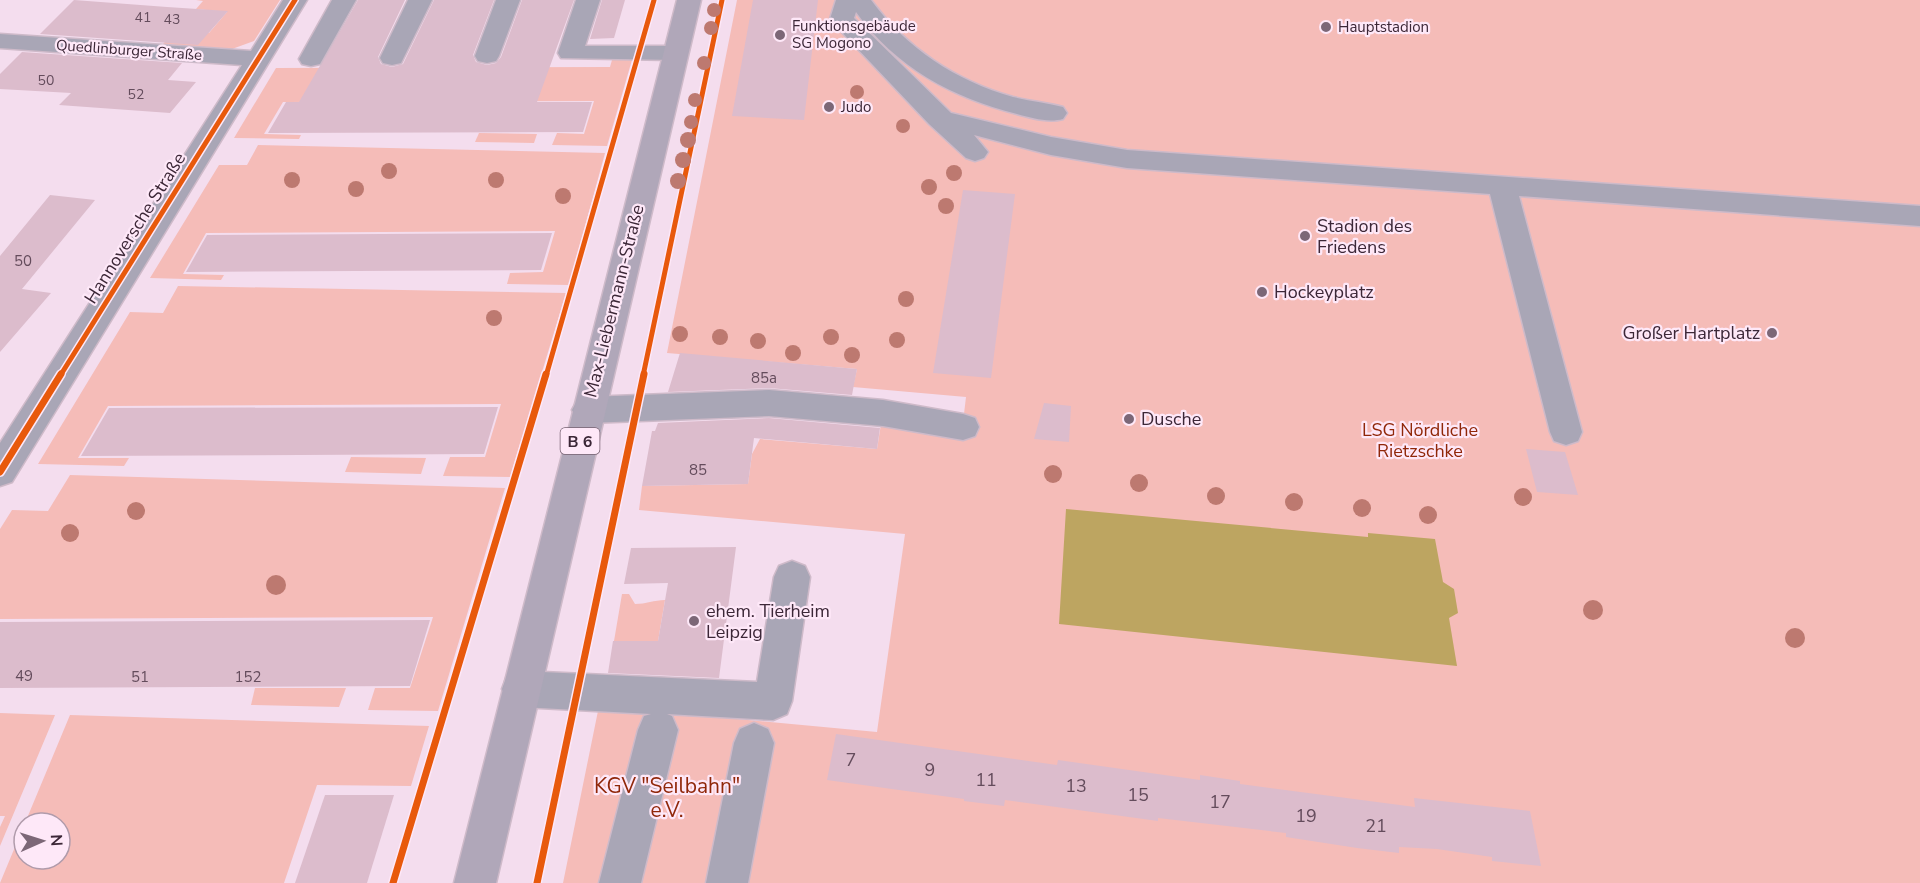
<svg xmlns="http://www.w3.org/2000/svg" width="1920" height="883" viewBox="0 0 1920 883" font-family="'Nunito Sans',sans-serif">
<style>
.green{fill:#f5bcb8;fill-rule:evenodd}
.water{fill:#bda561}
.building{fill:#dcbccc}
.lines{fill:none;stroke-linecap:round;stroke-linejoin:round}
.minor-casing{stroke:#cebac9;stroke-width:3}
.major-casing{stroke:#cebac9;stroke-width:3}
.minor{fill:#a9a6b6;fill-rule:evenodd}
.major{fill:#b0a7b9;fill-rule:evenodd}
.cycleway-far1-casing{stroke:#fee8f8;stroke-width:8}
.cycleway-casing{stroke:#fee8f8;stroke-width:10}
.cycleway-far1{stroke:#e8590c;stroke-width:5}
.cycleway{stroke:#e8590c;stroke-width:7}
.tree{fill:#bd7970}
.poi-dot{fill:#7c6777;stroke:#fee8f8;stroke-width:2}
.labels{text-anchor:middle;stroke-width:4.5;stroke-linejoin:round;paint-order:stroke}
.far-number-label{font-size:14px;fill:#644c5c}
.far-poi-label{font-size:15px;fill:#3c2737;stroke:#fee8f8;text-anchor:start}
.far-street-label{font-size:15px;fill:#3c2737;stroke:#fee8f8}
.number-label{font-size:15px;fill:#644c5c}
.shield{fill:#fee8f8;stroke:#766171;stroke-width:1.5}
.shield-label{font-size:16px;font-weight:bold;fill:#3c2737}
.poi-label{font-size:18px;fill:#3c2737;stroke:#fee8f8;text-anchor:start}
.street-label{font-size:18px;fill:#3c2737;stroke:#fee8f8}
.park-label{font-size:18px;fill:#902709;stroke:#fee8f8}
.near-number-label{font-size:18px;fill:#644c5c}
.near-park-label{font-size:21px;fill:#902709;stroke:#fee8f8}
</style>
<rect width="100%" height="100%" fill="#f4ddee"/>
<g class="green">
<path d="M196,0H280L254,41L232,49L163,44L176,30L209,33L227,12L196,9L203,1Z"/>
<path d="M737,0H1920V883H563L599,706L877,732L905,534L639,510L642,486L748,484L752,454L760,439L877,449L882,418L961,439L966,397L853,387L857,369L667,353Z"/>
<path d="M614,53H634L607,146L552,145L557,133L584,134L594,101L283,102L264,134L301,135L299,139L234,138L276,68L610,67Z"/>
<path d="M479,133L537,134L534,143L475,142Z"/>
<path d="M258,145L605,153L569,285L507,284L510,273L543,272L555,231L206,233L183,274L224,275L221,280L150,278L219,165H247Z"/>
<path d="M178,286L566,293L510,477L443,476L450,457H485L501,404L108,406L78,458H129L124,466L38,464L130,312L163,313Z"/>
<path d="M351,457L426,458L421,474L345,472Z"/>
<path d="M70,475L505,488L438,711L368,710L375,688H410L433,617L0,619V529L12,510L48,511Z"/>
<path d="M622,594H629L635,604C646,604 654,600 665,600L658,641H614Z"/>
<path d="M255,688H346L339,707L251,705Z"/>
<path d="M0,713L55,715L0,846V827L5,816H0Z"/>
<path d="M70,715L429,726L411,786L317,785L284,883H0ZM24,823H60V859H24Z"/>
</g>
<path class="water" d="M1066,509L1368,537V533L1435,539L1443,582L1454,589L1458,613L1449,618L1457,666L1059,624Z"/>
<g class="building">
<path d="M74,0L167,7L228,11L198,45L40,34Z"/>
<path d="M358,0H405L378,57L381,64L392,67L403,64L434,0H494L473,55L476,62L487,65L496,63L501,57L522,0H574L537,102H592L583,132L268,133L286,102H299Z"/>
<path d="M602,0H625L614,38L590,39Z"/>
<path d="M753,0H818L804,120L732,116Z"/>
<path d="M22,52L182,63L168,80L196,82L170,113L59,105L71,93L0,89V74Z"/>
<path d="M963,190L1015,194L991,378L933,373Z"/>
<path d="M50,195L95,200L22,289L51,293L0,352V256Z"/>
<path d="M552,233L541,270L186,272L207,235Z"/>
<path d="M680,353L857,369L852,395L769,388L668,392Z"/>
<path d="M1044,403L1071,406L1069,442L1034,439Z"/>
<path d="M498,407L484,454L81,456L109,408Z"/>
<path d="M769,418L880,428L877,449L754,438L748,484L642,486L652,431H655L658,423Z"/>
<path d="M1526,449L1565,452L1578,495L1537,492Z"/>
<path d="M736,547L719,678L608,673L613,641H658L668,583L624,584L631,548Z"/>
<path d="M430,620L410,686L0,688V622Z"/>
<path d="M836,734L1057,765L1058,760L1200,780V775L1240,781V784L1415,807L1414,798L1530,811L1541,866L1492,861V857L1437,849L1399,847V853L1357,848L1286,837V833L1158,818V821L1005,800L1004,806L964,801V799L827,780Z"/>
<path d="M325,795H394L367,883H295Z"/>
</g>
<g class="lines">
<g class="minor-casing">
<g id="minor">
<path d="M283,0H307L12,482L0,486V443L242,65L0,48V34L251,51Z"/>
<path d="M332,0H356L320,64L311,66L302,64L299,59Z"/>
<path d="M408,0H432L401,63L392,65L383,63L380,58Z"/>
<path d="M496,0H520L499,56L496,61L487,63L478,61L475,56Z"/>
<path d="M576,0H600L585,46H675L684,48L687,53L684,58L675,60L561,58L558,53Z"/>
<path d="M836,0H871C906,48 956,81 1013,97C1030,101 1047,103 1063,107L1067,113L1063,119C1048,123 1032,118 1017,114C953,98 895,67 856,12L854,18L951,113L1051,137L1127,150L1920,206V226L1519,196L1582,432L1578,441L1566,445L1554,441L1550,432L1490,194L1127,168L1051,155L974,135L988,152L984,158L975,161L966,158L929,124L834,24L830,19Z"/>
<path d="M769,390L883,400L963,414L975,418L979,427L975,436L963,440L883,426L769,416L588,423L577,419L572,410L577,401L588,397Z"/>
<path d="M792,561L805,566L810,577L792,701L787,714L773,720L667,714L672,716L678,730L641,883H599L638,730L644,716L651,714L521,707L507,702L502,689L507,676L521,671L757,682L774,577L779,566Z"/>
<path d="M754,723L768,729L774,743L748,883H706L734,743L740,729Z"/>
</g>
</g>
<g class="major-casing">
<path id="major" d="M677,0H701L496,883H454Z"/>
</g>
<use href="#minor" class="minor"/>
<use href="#major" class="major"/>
<g class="cycleway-far1-casing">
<g id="cycleway-far1">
<path d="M60,376L295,0"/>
<path d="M546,376L654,0"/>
<path d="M643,376L722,0"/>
</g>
</g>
<g class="cycleway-casing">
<g id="cycleway">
<path d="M0,472L61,374"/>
<path d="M393,883L546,374"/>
<path d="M537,883L644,374"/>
</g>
</g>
<use href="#cycleway-far1" class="cycleway-far1"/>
<use href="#cycleway" class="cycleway"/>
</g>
<g class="tree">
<circle cx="714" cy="10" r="7"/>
<circle cx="711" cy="28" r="7"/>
<circle cx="704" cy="63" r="7"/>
<circle cx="857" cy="92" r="7"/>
<circle cx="695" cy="100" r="7"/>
<circle cx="691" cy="122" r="7"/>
<circle cx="903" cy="126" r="7"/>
<circle cx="688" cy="140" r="8"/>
<circle cx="683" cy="160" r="8"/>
<circle cx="389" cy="171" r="8"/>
<circle cx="954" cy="173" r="8"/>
<circle cx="292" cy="180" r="8"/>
<circle cx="496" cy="180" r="8"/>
<circle cx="678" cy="181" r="8"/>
<circle cx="929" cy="187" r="8"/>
<circle cx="356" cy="189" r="8"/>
<circle cx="563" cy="196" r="8"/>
<circle cx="946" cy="206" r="8"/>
<circle cx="906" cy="299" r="8"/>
<circle cx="494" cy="318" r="8"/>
<circle cx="680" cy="334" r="8"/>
<circle cx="720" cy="337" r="8"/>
<circle cx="831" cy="337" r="8"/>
<circle cx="897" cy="340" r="8"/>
<circle cx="758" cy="341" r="8"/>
<circle cx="793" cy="353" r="8"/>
<circle cx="852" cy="355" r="8"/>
<circle cx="1053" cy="474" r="9"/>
<circle cx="1139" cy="483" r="9"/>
<circle cx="1216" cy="496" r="9"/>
<circle cx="1523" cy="497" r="9"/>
<circle cx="1294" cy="502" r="9"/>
<circle cx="1362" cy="508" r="9"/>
<circle cx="136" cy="511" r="9"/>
<circle cx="1428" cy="515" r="9"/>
<circle cx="70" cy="533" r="9"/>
<circle cx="276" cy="585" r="10"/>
<circle cx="1593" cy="610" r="10"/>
<circle cx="1795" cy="638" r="10"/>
</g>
<g class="poi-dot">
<circle cx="1326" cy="27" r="6"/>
<circle cx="780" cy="35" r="6"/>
<circle cx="829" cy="107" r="6"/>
<circle cx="1305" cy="236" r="6"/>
<circle cx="1262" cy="292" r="6"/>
<circle cx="1772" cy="333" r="6"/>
<circle cx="1129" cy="419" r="6"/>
<circle cx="694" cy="621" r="6"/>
</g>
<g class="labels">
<g class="far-number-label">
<text x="143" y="22">41</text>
<text x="172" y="24">43</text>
<text x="46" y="85">50</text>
<text x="136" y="99">52</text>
</g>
<g class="far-poi-label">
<text x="792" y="31">Funktionsgebäude<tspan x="792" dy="17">SG Mogono</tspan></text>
<text x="1338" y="32">Hauptstadion</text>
<text x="841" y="112">Judo</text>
</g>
<g class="far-street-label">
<text transform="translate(129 50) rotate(4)" y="5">Quedlinburger Straße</text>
</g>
<g class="number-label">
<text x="23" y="266">50</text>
<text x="764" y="383">85a</text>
<text x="698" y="475">85</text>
<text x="24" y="681">49</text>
<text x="140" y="682">51</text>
<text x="248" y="682">152</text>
</g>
<rect class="shield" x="560.5" y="428" width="39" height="26" rx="4.5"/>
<g class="shield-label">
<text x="580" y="447">B 6</text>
</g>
<g class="poi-label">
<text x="1317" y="232">Stadion des<tspan x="1317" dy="21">Friedens</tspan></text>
<text x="1274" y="298">Hockeyplatz</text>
<text x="1760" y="339" text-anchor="end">Großer Hartplatz</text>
<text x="1141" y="425">Dusche</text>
<text x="706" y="617">ehem. Tierheim<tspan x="706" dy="21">Leipzig</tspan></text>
</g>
<g class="street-label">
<text transform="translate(135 228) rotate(-58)" y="6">Hannoversche Straße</text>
<text transform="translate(614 301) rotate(-76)" y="6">Max-Liebermann-Straße</text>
</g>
<g class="park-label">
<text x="1420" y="436">LSG Nördliche<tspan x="1420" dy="21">Rietzschke</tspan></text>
</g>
<g class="near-number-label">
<text x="851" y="766">7</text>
<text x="930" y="776">9</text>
<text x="986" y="786">11</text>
<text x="1076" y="792">13</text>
<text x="1138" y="801">15</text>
<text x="1220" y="808">17</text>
<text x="1306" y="822">19</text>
<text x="1376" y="832">21</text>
</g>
<g class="near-park-label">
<text x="667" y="793">KGV "Seilbahn"<tspan x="667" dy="24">e.V.</tspan></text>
</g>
</g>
<g transform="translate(42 841) rotate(87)"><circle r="28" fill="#fee8f8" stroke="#b09bab" stroke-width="1.5"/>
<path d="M0-4.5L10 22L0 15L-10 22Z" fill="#7c6777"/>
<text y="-9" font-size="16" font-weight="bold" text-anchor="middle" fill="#3c2737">N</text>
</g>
</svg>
